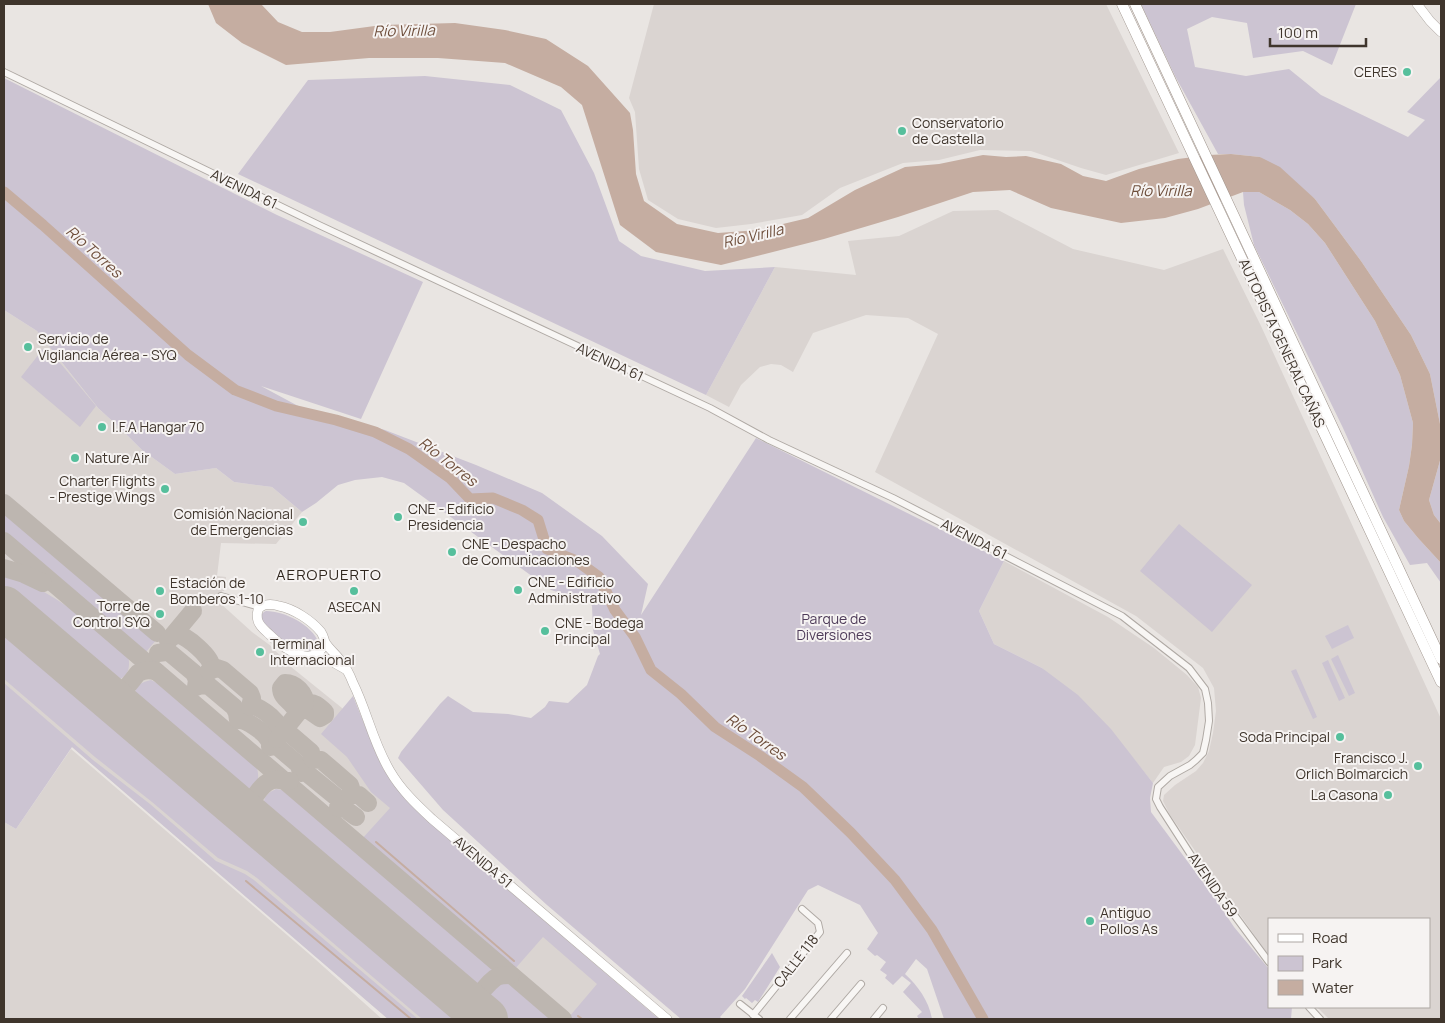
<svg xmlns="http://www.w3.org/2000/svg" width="1445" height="1023" viewBox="0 0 1445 1023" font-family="Manrope,sans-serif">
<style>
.built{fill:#dad4d1}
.green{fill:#ccc4d2}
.water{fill:#c5ada1}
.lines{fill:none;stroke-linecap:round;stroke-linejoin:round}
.stream{stroke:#c5ada1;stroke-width:2}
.river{stroke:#c5ada1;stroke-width:11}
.taxiway{stroke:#bdb6b0;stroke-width:18}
.runway{stroke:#bdb6b0;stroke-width:44}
.minor-casing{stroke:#afa9a4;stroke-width:8}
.secondary-casing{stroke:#afa9a4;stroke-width:10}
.trunk-casing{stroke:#9e938b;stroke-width:11}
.minor{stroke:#f8f6f4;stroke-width:6}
.secondary{stroke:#fff;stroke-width:9}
.trunk{stroke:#fff;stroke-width:10}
.poi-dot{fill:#56bf9c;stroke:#f6f3f2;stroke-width:2}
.labels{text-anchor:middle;stroke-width:4;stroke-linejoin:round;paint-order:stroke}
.poi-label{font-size:14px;fill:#3f352c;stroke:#f6f3f2;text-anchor:start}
.street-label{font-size:14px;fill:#3f352c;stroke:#f6f3f2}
.park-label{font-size:14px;fill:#4e3b59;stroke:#f6f3f2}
.water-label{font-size:15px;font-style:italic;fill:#6e4e3b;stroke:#f6f3f2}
.neighbourhood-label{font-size:15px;letter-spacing:1px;fill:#30271e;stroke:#f6f3f2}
</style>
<rect width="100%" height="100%" fill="#e9e5e2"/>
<g class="built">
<path d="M654,4H1106L1179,153L1106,175L1081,168L1031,151L980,150L939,160L903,163L840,188L802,215L751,224L716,228L678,219L648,200L639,169L635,112L629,98Z"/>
<path d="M998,210L1073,249L1164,270L1223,249L1261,326L1441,719V1019H1329L1317,1007H1429V919H1269V956L1170,815L1163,801L1164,795L1175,785L1196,771L1203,763L1209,751L1213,733L1216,711L1214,688L1203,668L1136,616L875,472L938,334L908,318L866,315L813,333L793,372L781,365L771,364L760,367L741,385L729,407L706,395L775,267L856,275L848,241L899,236L953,211Z"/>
<path d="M4,310L37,331L98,408L120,428L142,450L175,474L216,468L234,482L272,487L302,512L276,544L221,543L217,576L226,577L224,591H222L220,603L252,632L271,646V647L281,656L280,658L342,708L349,715L388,786L650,1019H388L72,747L4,690Z"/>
<path d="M1004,561L1108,617L1154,648L1187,675L1198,687L1201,698L1195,745L1189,756L1181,762L1164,767L1153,783L1133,758L1042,668L994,644L979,611Z"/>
<path d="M71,749L315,959L382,1019H4V822L16,829Z"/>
</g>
<g class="green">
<path d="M1141,4H1356L1332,65L1303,51L1253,58L1247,23L1212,17L1187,29L1195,67L1246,76L1289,69L1321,95L1408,137L1425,120L1407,112L1441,77V429L1430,374L1411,335L1361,261L1315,199L1260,157L1231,154H1218L1175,76Z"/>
<path d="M425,76L510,85L561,110L594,173L619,241L641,256L705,271L775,267L706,395L238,174L308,80Z"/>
<path d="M4,78L277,215L423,282L361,419L261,386L300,407L385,430L476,465L542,493L602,536L648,584L641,615L756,438L1004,561L979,611L994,644L1042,668L1078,695L1111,729L1153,783L1150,798L1151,812L1216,900L1234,927L1269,969V1007H1292L1291,1019H944L927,969L916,959L905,974C918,986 929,1001 932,1019H919L917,1016L922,1012L903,992L911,983L902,976L893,985L885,978L887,975L880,970L886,962L877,955L875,956L867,949L878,933L860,905L818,885L808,890L745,989L720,1017L722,1019H681L547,905L443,810L398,758L401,752L440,704L448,696L473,712L508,714L531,718L545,707L549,701L568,703L587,685L598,656L600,654L593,630L592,606L589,602L551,590L404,483L382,477L355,480L338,485L316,503L302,512L272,487L234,482L216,468L175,474L142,450L120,428L98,408L37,331L4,310Z"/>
<path d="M1243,192H1259L1290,210L1308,224L1325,243L1375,321L1400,375L1413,423L1412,445L1409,466L1399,510L1404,521L1418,538L1441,563V583L1427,563L1410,565L1383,517L1343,428L1254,245L1244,205Z"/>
<path d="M43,349L61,364L96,406L80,427L21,377Z"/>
<path d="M1441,457V524L1434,515L1429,500Z"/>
<path d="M4,510L157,639L145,653L4,532Z"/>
<path d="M1179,524L1252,585L1212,632L1140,571Z"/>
<path d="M4,575C17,580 31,585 44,592C75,609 101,633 128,657C131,665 128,680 116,679C112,679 108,676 104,674L4,588Z"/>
<path d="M266,611C285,611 312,625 319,643L316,649C297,658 274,633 262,621C261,616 261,613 266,611Z"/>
<path d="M4,625L464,1019H422L257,878L247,871L218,858L152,802L95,757L4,679Z"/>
<path d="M1348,625L1354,638L1332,649L1325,636Z"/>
<path d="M1338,655L1355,693L1349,696L1331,659Z"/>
<path d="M1328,660L1345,698L1339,701L1322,663Z"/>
<path d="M1296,669L1317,717L1313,719L1291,671Z"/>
<path d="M151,680L157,683L256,766C260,775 259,787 248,790C244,790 239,788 235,787L138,703C131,690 137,683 151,680Z"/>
<path d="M4,683L93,760L150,804L216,861L245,874L254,880L418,1019H388L72,747L16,829L4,822Z"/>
<path d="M353,696L377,756L384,770L392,783L404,796L445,836L659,1019H571L569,1017L597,984L543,937L514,970L361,840L390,808L371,792L347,757L321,734Z"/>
<path d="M276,789L282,790L287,794L289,792L491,965C493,975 484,985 475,989L470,987L268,814C261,802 263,795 276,789Z"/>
<path d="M772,953L780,967L758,1002L755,1000L752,1003L746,998L745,999L742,996Z"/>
<path d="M508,980L554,1019H506L488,1004L485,999L486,995L500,981Z"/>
</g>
<path class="water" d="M208,4H261L278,22L302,32H330L382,25L455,23L505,30L546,39L588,66L630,113L633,130L636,174L644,201L677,224L718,233L758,230L808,218L855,190L905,167L939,164L983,155L1006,157L1026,156L1061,164L1083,176L1106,181L1139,169L1178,159L1209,155L1231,154L1260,157L1280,167L1315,199L1361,261L1411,335L1430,374L1441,429V457L1429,500L1434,515L1441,524V563L1418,538L1404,521L1399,510L1409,466L1412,445L1413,423L1400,375L1375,321L1325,243L1308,224L1290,210L1259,192H1243L1198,209L1165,218L1121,223L1051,208L1010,190L973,192L898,217L824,239L721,265L656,252L620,225L582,105L561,87L505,63L438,58H369L286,65L242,43L216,23Z"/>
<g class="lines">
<g class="stream">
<path d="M376,842L514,961"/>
<path d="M246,881L411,1019"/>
<path d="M578,1016L582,1019"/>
</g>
<path class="river" d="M4,192L43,225L188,355L235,390L276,406L336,420L375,432L409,449L450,478L470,499L493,498L522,510L538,520L547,549L577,561L599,577L615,610L635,637L651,670L681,694L715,727L760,756L803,787L851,833L895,880L932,930L983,1019"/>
<g class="taxiway">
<path d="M4,503L157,633"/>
<path d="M4,541L563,1019"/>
<path d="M4,568L24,574L43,583"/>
<path d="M171,638C174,636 176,635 179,635C187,636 211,657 211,665C211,670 206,675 203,678"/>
<path d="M168,641L193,611"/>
<path d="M158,653L166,652L170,653L194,673L197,680L196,687L202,685L209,686L234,707L237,713L238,720C246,719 264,732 268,739C271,742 270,744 270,747L275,746L279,748L299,765L301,773L306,772L308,774L335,796L339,800L338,808L345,809L356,817"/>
<path d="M209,671L217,668L223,670L250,693L252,698L250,707L253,706C263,708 281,723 281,733L290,734L311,752L312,759L321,760L350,785L351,788L350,795H359L368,803"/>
<path d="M122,692L121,701L124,710"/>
<path d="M104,694C124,696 127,686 138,673C145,670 150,669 157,672"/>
<path d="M299,711L307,709L320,718L325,715V712C319,706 314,701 305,704"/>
<path d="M277,739L305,704C306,693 295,683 285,683L281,688C281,700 295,702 297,714"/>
<path d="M251,801L249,811L252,819"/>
<path d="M233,803C259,806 253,789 270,781C276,778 283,781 290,781"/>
<path d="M458,995C482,1002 479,990 495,978C499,975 505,975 511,975"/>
<path d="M479,995C476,1002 476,1006 479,1014"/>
</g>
<path class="runway" d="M4,608L486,1019"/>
<g class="minor-casing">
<g id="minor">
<path d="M4,72L319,225L710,408L769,440L893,498L1122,616L1189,668L1205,689L1208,703L1209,721L1206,740L1203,753L1196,760L1190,765L1170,776L1158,787L1156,799L1160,807L1198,866L1269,962"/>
<path d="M221,596L260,607"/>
<path d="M740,1004L759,1019"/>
<path d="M1309,1007L1320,1019"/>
<path d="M753,1015L820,932L818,923L802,909"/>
<path d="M790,1019L847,953"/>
<path d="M831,1019L861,984"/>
<path d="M874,1019L883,1008"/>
</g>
</g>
<g class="secondary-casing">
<g id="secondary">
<path d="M1417,4L1430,21L1441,32"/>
<path d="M325,642C315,671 284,649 270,635C266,631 260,627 258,621C257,618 257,614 258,610C262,603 273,604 279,606C294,609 311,620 321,632C323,635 324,638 325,642C328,648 336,654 340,660C345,666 350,675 353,683C367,711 373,743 390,771C401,790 416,804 432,819L667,1019"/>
<path d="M316,655L331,661L345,669"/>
</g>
</g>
<g class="trunk-casing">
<g id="trunk">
<path d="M1122,4L1441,682"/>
<path d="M1135,4L1441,659"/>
</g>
</g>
<use href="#minor" class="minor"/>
<use href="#secondary" class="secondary"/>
<use href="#trunk" class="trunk"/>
</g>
<g class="poi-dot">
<circle cx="1407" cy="72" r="5"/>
<circle cx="902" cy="131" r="5"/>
<circle cx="28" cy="347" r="5"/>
<circle cx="102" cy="427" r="5"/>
<circle cx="75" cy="458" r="5"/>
<circle cx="165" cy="489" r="5"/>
<circle cx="398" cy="517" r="5"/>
<circle cx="303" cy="522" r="5"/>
<circle cx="452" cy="552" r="5"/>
<circle cx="518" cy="590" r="5"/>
<circle cx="160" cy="591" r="5"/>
<circle cx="354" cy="591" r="5"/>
<circle cx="160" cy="614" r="5"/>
<circle cx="545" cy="631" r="5"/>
<circle cx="260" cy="652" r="5"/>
<circle cx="1340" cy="737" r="5"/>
<circle cx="1418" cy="766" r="5"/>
<circle cx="1388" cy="795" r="5"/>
<circle cx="1090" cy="921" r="5"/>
</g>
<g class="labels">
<g class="poi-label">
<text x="1397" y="77" text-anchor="end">CERES</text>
<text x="912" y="128">Conservatorio<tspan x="912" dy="16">de Castella</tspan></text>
<text x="38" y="344">Servicio de<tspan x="38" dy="16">Vigilancia Aérea - SYQ</tspan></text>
<text x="112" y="432">I.F.A Hangar 70</text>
<text x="85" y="463">Nature Air</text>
<text x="155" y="486" text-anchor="end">Charter Flights<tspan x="155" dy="16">- Prestige Wings</tspan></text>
<text x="408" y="514">CNE - Edificio<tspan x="408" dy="16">Presidencia</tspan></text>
<text x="293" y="519" text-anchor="end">Comisión Nacional<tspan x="293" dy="16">de Emergencias</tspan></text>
<text x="462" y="549">CNE - Despacho<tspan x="462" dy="16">de Comunicaciones</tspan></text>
<text x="528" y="587">CNE - Edificio<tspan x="528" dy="16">Administrativo</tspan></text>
<text x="170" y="588">Estación de<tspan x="170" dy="16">Bomberos 1-10</tspan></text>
<text x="150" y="611" text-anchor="end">Torre de<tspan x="150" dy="16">Control SYQ</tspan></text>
<text x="354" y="612" text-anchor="middle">ASECAN</text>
<text x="555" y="628">CNE - Bodega<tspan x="555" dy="16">Principal</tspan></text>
<text x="270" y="649">Terminal<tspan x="270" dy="16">Internacional</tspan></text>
<text x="1330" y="742" text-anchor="end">Soda Principal</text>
<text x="1408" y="763" text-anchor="end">Francisco J.<tspan x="1408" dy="16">Orlich Bolmarcich</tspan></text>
<text x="1378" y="800" text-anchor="end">La Casona</text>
<text x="1100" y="918">Antiguo<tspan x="1100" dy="16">Pollos As</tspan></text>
</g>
<g class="street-label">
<text transform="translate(244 189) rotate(26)" y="5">AVENIDA 61</text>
<text transform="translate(1282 343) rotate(65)" y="5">AUTOPISTA GENERAL CAÑAS</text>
<text transform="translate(610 362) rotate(25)" y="5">AVENIDA 61</text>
<text transform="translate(974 539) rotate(27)" y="5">AVENIDA 61</text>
<text transform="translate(483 862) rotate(40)" y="5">AVENIDA 51</text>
<text transform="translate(1213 885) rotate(55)" y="5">AVENIDA 59</text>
<text transform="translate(796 961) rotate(-52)" y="5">CALLE 118</text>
</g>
<g class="park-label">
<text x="834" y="624">Parque de<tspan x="834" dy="16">Diversiones</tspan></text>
</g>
<g class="water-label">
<text transform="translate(404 31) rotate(-1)" y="5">Río Virilla</text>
<text x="1161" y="196">Río Virilla</text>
<text transform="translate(753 236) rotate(-13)" y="5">Río Virilla</text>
<text transform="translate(94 252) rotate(42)" y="5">Río Torres</text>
<text transform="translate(448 462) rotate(38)" y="5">Río Torres</text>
<text transform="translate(756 737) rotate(35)" y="5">Río Torres</text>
</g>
<g class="neighbourhood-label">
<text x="329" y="580">AEROPUERTO</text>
</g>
</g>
<rect width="1445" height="1023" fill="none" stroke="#3f352c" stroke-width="10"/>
<rect x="1268" y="918" width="162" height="90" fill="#f6f3f2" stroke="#ada7a3"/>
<rect x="1278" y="934" width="25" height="8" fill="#ffffff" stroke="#ada7a3"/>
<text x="1312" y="943" font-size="15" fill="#3f352c">Road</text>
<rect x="1278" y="956" width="25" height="15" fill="#ccc4d2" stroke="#ada7a3"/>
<text x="1312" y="968" font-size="15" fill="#3f352c">Park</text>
<rect x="1278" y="980" width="25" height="15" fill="#c5ada1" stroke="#ada7a3"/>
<text x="1312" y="993" font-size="15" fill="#3f352c">Water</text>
<path d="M1270 38v8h96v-8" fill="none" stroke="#3f352c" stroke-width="2.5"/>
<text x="1278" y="38" font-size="15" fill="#3f352c" stroke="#f6f3f2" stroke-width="4" paint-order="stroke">100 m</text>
</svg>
